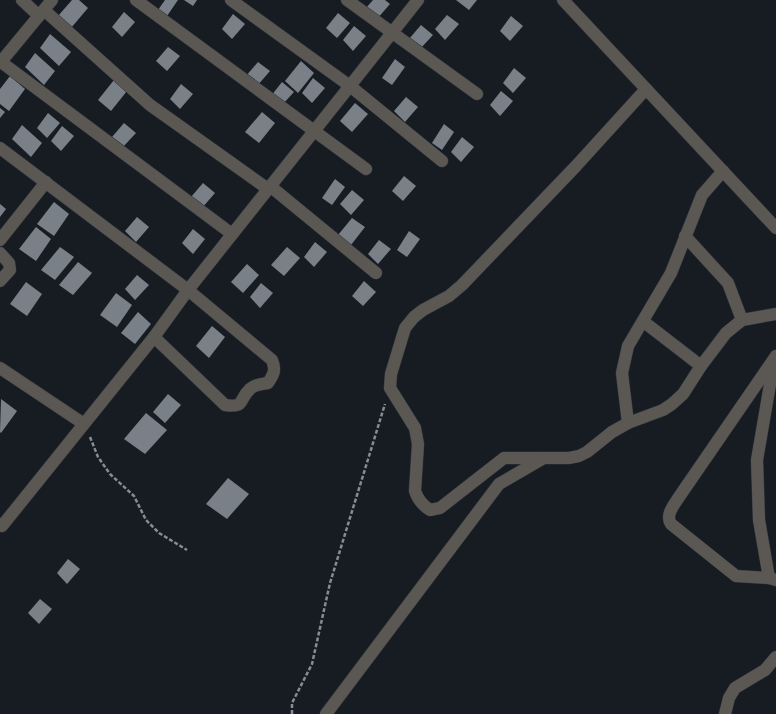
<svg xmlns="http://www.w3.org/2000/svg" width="776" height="714" viewBox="0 0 776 714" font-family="Arial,sans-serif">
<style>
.building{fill:#798088}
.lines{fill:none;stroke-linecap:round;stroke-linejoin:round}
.street-casing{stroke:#30363c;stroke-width:13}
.path{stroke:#878c91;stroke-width:2.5;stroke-dasharray:4 2;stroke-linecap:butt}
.street{stroke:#5b5854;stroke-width:12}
</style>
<rect width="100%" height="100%" fill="#161c22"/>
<g class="building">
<path d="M72,0H79L88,8L71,28L58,16Z"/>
<path d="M165,0H178L167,16L158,10Z"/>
<path d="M184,0H197L193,6Z"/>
<path d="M373,0H385L390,4L377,19L366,8Z"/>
<path d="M456,0H477L469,10Z"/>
<path d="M124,12L135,22L122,37L112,27Z"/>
<path d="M338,13L350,23L337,38L326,28Z"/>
<path d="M233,14L245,24L232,39L222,29Z"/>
<path d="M447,15L459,24L445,40L435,29Z"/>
<path d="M511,16L523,26L510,41L500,31Z"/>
<path d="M421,25L433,35L420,49L409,39Z"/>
<path d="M354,26L366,36L353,51L343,40Z"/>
<path d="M50,34L71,52L59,66L40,48Z"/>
<path d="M168,47L180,56L167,71L156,61Z"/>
<path d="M35,53L55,71L44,85L25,67Z"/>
<path d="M395,59L405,67L392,85L382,78Z"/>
<path d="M301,61L314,73L298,93L285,81Z"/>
<path d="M258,62L270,71L257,86L246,76Z"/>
<path d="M514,68L526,78L513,93L503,83Z"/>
<path d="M10,76L25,89L9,111L0,104V89Z"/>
<path d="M313,78L325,88L312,103L302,93Z"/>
<path d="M114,80L127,91L111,111L98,100Z"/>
<path d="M282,82L294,92L282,105L271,96Z"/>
<path d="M181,84L193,94L180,109L170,99Z"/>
<path d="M501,91L513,101L500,116L490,105Z"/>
<path d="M406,97L418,107L405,122L394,111Z"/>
<path d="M355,103L368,114L352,132L340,121Z"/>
<path d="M0,108L5,112L0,118Z"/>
<path d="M262,112L275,123L259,143L245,132Z"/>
<path d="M48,113L60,123L47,138L37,128Z"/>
<path d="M124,123L136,133L122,148L112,137Z"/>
<path d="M444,124L454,132L442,150L432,143Z"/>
<path d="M22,125L42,143L31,157L12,139Z"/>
<path d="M62,126L74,136L61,151L51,141Z"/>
<path d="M462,137L474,147L461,162L451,152Z"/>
<path d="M404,176L416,186L403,201L392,191Z"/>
<path d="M335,179L345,187L332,205L322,198Z"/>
<path d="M203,183L215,193L202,208L191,197Z"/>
<path d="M352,190L364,200L351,215L340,204Z"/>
<path d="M54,202L69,214L54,236L37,224Z"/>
<path d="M0,204L6,209L0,217Z"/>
<path d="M137,217L149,227L136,242L125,231Z"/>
<path d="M352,218L365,227L351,245L338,235Z"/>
<path d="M36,227L51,239L36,261L19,249Z"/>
<path d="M193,229L205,239L193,254L182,243Z"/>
<path d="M409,231L420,239L407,257L397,250Z"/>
<path d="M379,240L391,249L378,264L368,254Z"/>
<path d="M315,242L327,252L314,267L304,257Z"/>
<path d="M60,247L74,257L55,280L41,270Z"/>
<path d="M287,247L300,258L284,276L271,265Z"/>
<path d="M78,262L92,273L73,295L59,285Z"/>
<path d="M247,264L259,275L243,293L231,282Z"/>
<path d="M137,275L149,285L135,300L125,289Z"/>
<path d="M364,281L376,292L363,306L352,296Z"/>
<path d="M26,282L42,294L27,316L10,304Z"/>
<path d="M261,283L273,293L260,308L250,297Z"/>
<path d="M116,293L132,305L117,327L100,315Z"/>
<path d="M138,312L151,324L135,344L121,333Z"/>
<path d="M212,326L225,337L209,358L196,346Z"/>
<path d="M168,394L181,405L165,423L153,412Z"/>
<path d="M1,399L17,411L1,433L0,432Z"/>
<path d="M146,413L167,430L145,454L124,439Z"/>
<path d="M228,478L249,494L227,519L206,504Z"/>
<path d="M68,559L80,569L67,584L57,573Z"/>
<path d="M40,599L52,609L39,624L28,613Z"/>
</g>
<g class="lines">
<g class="street-casing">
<g id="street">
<path d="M22,0L39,16"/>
<path d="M136,0L366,169"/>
<path d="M231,0L350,86L442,161"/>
<path d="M347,0L477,94"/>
<path d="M563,0L776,228"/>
<path d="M44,10L150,105L268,189"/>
<path d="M1,62L232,234"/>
<path d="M0,63L52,0"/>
<path d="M646,89L576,166L462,285L449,296L423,310L414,317L405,328L391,374L390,388L415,428L418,444L415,491C418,500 422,505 430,510L440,508L504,458H569L579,456L587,452L612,432L628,423L663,410L672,404L683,394L701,366L726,333L742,320L776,314"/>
<path d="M0,148L188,290L272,360C276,370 274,374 268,383C262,384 255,384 250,389C238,400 246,408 225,405L154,337"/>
<path d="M270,186L376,273"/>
<path d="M685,236L728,283L742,320"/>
<path d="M0,240L46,182"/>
<path d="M0,253L9,263L10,270L0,281"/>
<path d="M644,322L701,366"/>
<path d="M776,356L679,497C674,505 665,515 671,524L736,576L769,578L776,580"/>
<path d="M0,368L84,424"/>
<path d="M628,423L622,373L628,346L671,273L702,195L723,171"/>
<path d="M0,524L2,526L154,337L188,290L418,0"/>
<path d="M769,578L759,520L757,460L774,361"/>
<path d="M326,714L499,484L542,459"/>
<path d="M725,714L729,698L735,688L765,670L776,657"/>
</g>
</g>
<g class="path">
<path d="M90,437L98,457L110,474L134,496L146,520L159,533L187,550"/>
<path d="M292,714V703L312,664L330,583L385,404"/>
</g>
<use href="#street" class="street"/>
</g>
</svg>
